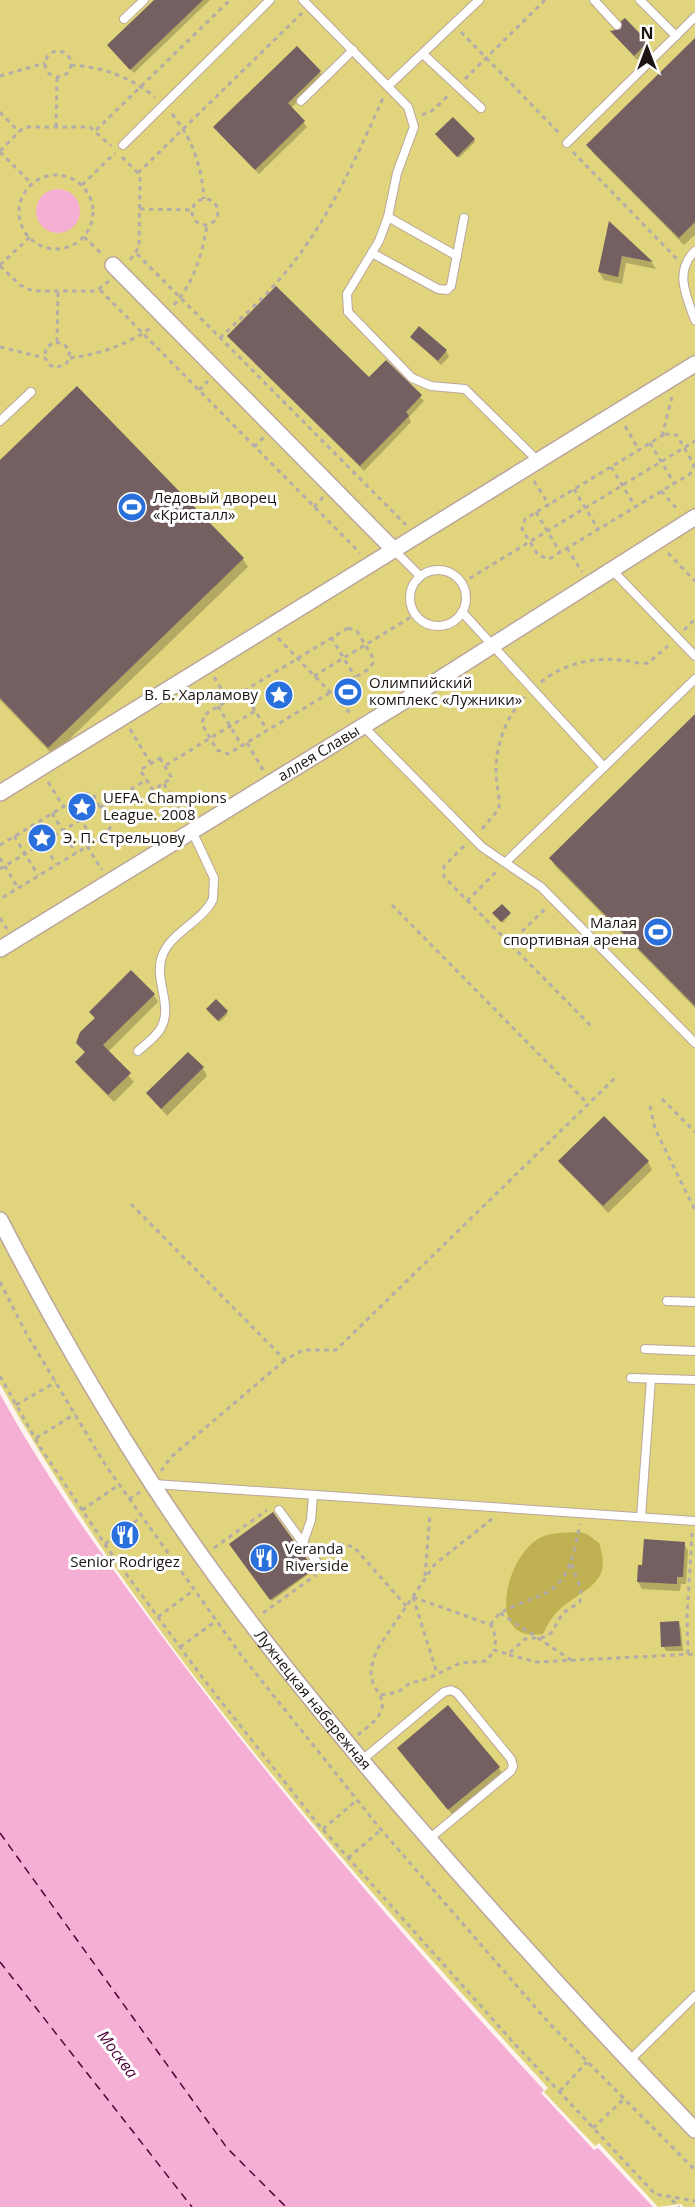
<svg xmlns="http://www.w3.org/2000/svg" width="695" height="2207" viewBox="0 0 695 2207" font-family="'Open Sans',sans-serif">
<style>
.green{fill:#e0d47c}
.forest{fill:#bfb151}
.water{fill:#f5afd5}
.shadow{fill:#0003}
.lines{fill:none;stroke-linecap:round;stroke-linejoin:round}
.ferry{stroke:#500237;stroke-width:1.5;stroke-dasharray:8 6;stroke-linecap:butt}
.building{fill:#756061}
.lane-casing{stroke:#bba69d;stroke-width:10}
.street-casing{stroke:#bba69d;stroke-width:18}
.path{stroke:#b4aca8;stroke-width:3;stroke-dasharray:4.5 4.5;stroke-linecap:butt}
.lane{stroke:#fff;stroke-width:8}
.street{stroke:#fff;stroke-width:15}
.labels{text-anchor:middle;stroke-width:6;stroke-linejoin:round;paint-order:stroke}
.poi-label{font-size:15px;fill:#1b1411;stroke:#fff;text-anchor:start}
.street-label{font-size:15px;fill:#1b1411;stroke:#fff}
.water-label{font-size:16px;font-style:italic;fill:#500237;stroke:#fff}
</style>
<rect width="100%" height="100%" fill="#fdf4f0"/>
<path class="green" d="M0,0H695V2207H684L681,2204L658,2207L599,2143L595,2146L544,2092L548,2088C347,1869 146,1644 0,1384Z"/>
<path class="forest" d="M579,1532L587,1534L599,1543C612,1581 590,1586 565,1605C555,1612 548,1623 543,1634C485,1644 505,1559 538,1539C549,1532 566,1533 579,1532Z"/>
<g class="water">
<circle cx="58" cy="211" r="22"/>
<path d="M0,1394C44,1474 98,1550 153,1624C273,1788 406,1940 544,2090L541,2093L594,2150L598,2148L653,2207H0Z"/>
</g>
<g class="shadow">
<path d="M156,0H210L134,73L109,46Z"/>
<path d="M625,20L650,48L637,60L613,32L623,30Z"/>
<path d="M695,40V235L684,245L593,153L588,145Z"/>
<path d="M320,72L323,77L291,108L307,127L259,174L218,132Z"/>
<path d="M438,137L474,140L475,142L459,158Z"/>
<path d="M610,224L652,263L656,269L626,263L622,284L604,280L599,272Z"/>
<path d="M229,337L369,379L386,362L424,401L409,417L411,422L364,471Z"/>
<path d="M412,337L446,351L449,357L441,365Z"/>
<path d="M77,388L243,559L248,567L53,755L0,700V462Z"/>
<path d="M695,716V1008L555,866L550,858Z"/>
<path d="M510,914L503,923L495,915Z"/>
<path d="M153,994L158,1002L108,1052L134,1082L114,1102L82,1070L77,1062L86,1054L78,1043L95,1019L91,1012Z"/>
<path d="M216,1001L228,1014L220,1022L209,1012Z"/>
<path d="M203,1068L207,1076L167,1116L148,1093Z"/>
<path d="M560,1161L648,1162L652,1170L608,1213Z"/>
<path d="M272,1514L313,1571L272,1601L231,1544Z"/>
<path d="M684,1543L688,1551L686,1584H681L680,1591L642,1589L638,1582L643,1566Z"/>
<path d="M678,1622L681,1628L683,1651H666L663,1646Z"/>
<path d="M398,1748L499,1768L502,1773L452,1814Z"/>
</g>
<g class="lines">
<g class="ferry">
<path d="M0,1833L227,2148L286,2207"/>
<path d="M0,1962L192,2207"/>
</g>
</g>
<g class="building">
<path d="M154,0H203L130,70L107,45Z"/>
<path d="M625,18L648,42L634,56L610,31L621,29V21Z"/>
<path d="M695,38V222L679,238L586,145Z"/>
<path d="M297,46L321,71L288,103L305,121L255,170L213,127Z"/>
<path d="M453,117L475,139L457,157L435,134Z"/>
<path d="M609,221L653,262L622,256L618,277L598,272Z"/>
<path d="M276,286L369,377L386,360L422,395L406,412L409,416L360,466L227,336Z"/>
<path d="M419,326L447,350L438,361L410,337Z"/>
<path d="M77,386L244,558L48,748L0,698V460Z"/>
<path d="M695,714V1006L549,858Z"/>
<path d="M502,904L511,913L501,922L492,913Z"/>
<path d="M131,970L155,994L103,1045L131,1073L108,1095L75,1062L85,1052L76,1043L80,1032L95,1018L89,1012Z"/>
<path d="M216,999L228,1011L218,1021L206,1009Z"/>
<path d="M188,1052L204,1067L161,1109L146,1093Z"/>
<path d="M604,1116L649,1161L603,1206L558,1161Z"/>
<path d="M273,1512L314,1569L270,1600L229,1544Z"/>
<path d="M644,1539L685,1542L683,1577H677V1584L637,1582L638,1565H642Z"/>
<path d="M679,1621L681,1646L661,1647L660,1622Z"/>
<path d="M448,1705L500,1767L448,1810L397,1748Z"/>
</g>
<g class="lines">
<g class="lane-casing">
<g id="lane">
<path d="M303,0L408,107L414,127L397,173L388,217L379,241L347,294L348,312L412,378L431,386L465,389L538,461"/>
<path d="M594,0L617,25"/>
<path d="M640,0L676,36"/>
<path d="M124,19L144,0"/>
<path d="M423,54L481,108"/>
<path d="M388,86L479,0"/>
<path d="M301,101L353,50"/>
<path d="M567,143L695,17"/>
<path d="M123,145L270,0"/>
<path d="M388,217L457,256"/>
<path d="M695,251C674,271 686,296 695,320"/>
<path d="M372,253L438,289L447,290L451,286L464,218"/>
<path d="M0,421L31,392"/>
<path d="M394,550L420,576"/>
<path d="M612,570L695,656"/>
<circle cx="438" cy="598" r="28"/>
<path d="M462,612L604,767"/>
<path d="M363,726L482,847L541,887L695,1043"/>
<path d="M506,862L695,679"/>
<path d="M138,1051C146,1044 156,1037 161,1028C174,1004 152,978 163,954C172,932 203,921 213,899L214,878L192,831"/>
<path d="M667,1301L695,1302"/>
<path d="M645,1349L695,1351"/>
<path d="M631,1378L695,1380"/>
<path d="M154,1484L695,1521"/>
<path d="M279,1510L319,1565"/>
<path d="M641,1517L651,1379"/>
<path d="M303,1543L311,1520L313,1495"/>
<path d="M362,1760L444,1692L451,1690L457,1693L511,1759L513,1766L511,1771L429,1839"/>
<path d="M629,2061L695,1996"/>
</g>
</g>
<g class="street-casing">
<g id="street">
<path d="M113,265L394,550"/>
<path d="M0,793L695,364"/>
<path id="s1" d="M0,949L435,682L695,517"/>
<path id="s2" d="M0,1220C47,1311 97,1399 153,1485C225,1596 310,1700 396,1801C492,1913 592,2023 695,2130"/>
</g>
</g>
<g class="path">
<path d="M461,32L560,134"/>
<circle cx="58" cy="64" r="13"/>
<path d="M71,65C103,67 130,77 155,97"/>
<path d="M0,76L45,63"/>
<path d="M465,79L545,0"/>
<path d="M0,112L19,132"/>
<path d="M172,114C193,139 202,168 204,199"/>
<path d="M422,115L433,110L450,94"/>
<path d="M56,127L57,78"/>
<path d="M96,130L230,0"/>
<path d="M0,151L22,129L28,127H90L111,146"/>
<path d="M0,152L32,184"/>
<path d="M573,152L677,259"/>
<path d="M122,157L138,173L140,179L139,247L130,260"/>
<path d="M138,173L302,13"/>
<circle cx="56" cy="212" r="37"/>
<path d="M82,185L115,153"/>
<circle cx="205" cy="212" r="13"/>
<path d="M140,209L192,210"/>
<path d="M84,237L102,254"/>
<path d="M137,254L406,525"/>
<path d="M0,265L30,237"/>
<path d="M0,266L20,285L33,291H96L109,281"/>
<path d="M100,290L360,553"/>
<path d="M174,305C194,282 202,255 207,225"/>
<path d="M220,338C242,317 266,296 285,273C329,220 356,158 384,96"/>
<path d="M57,342L58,291"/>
<path d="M0,347L45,358L50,365L56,368L67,363L70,351L64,344L54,342L46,348L45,358"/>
<path d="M70,358C100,354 127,345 152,327"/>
<path d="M199,390L208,381"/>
<path d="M625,426L639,450"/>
<path d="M665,434L677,435L694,465L690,474L549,559L538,555L522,529L525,519Z"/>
<path d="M662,436L672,397"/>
<path d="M650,443L674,483"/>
<path d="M254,447L264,437"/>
<path d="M611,467L635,506"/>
<path d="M534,481L549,505"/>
<path d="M574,489L598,529"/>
<path d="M661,491L678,510"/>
<path d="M314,507L323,497"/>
<path d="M536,512L560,552"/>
<path d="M567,548L582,572"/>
<path d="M668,553L695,581"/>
<path d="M462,583L695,441"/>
<path d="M348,628L357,631L372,656L373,663L369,669L228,754L217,750L202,724L204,715Z"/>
<path d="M684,630L695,619"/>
<path d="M331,637L355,677"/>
<path d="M278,638L352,715"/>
<path d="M314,676L416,614"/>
<path d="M214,677L228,700"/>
<path d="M541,682C563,664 592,657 620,660C630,660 638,665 648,663L668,646"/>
<path d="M243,691L267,730"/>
<path d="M218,706L242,746"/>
<path d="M130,729L150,762"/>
<path d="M247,743L263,770"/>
<path d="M160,758L172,778L153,790L140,770Z"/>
<path d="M166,765L255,711"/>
<path d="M48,782L63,806"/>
<path d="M164,784L185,818"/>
<path d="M70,802L94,841"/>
<path d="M52,813L76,853"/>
<path d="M32,825L56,864"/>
<path d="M482,829L499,809C500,796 496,784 496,771C496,745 506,716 525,697"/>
<path d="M14,836L38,875"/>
<path d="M0,845L86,793L94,796L111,826L106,835L0,899"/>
<path d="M87,846L102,870"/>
<path d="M464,846L444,866V877L592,1027"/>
<path d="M0,858L18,888"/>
<path d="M0,869L146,780"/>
<path d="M467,901L496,872"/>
<path d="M392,905L588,1104"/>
<path d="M0,918L7,929"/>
<path d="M509,944L546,908"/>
<path d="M662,1099L695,1132"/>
<path d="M650,1106L655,1129L695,1210"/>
<path d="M131,1204L285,1360L303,1350H336L617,1076"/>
<path d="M0,1282L26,1333L106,1466L241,1655L378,1826L549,2023L695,2170"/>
<path d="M0,1376L40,1447L113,1556L205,1681L318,1824L513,2042L655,2194L695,2201"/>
<path d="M16,1405L56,1382"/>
<path d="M36,1438L75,1414"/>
<path d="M161,1471L171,1457L285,1360"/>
<path d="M129,1499L140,1492"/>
<path d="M82,1510L119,1485"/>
<path d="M105,1544L141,1517"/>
<path d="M214,1548L267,1510"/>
<path d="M322,1551L340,1544L354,1547L407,1607"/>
<path d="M425,1576L430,1514"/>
<path d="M413,1597L491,1625L496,1638L494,1650L508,1654L525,1639L545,1637L551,1633L563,1613L580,1602L581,1589L571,1563"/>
<path d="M413,1597L437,1673"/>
<path d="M263,1613L316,1575"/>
<path d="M500,1613L571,1660"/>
<path d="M158,1617L194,1590"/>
<path d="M491,1625C498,1604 540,1602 557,1585C573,1568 575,1546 580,1524"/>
<path d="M180,1647L216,1621"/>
<path d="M688,1654L687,1617L692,1533"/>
<path d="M509,1655L537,1662L695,1654"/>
<path d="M381,1695L398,1692L410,1683L427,1679L460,1663L486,1661L494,1651"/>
<path d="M358,1735C366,1728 377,1721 381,1711C386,1698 375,1691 372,1680C369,1669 374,1658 378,1648L435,1564L492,1519"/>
<path d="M323,1829L357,1800"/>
<path d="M348,1858L381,1830"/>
<path d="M560,2091L587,2062"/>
<path d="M593,2128L624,2099"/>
<path d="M672,2200L679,2207"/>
</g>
<use href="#lane" class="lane"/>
<use href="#street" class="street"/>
</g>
<defs>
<g id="stadium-disc" transform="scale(1.5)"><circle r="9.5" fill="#2970dd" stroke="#fff"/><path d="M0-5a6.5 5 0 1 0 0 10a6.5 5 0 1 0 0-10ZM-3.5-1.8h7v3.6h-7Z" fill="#fff"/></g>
<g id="sight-disc" transform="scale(1.5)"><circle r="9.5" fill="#2970dd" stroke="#fff"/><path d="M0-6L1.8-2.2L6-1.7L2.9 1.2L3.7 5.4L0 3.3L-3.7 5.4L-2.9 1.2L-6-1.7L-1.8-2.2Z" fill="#fff"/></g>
<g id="restaurant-disc" transform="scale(1.5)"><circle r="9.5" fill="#2970dd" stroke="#fff"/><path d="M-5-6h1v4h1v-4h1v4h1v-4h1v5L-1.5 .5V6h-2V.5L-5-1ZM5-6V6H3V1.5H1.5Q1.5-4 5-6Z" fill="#fff"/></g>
</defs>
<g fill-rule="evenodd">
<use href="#stadium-disc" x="132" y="507"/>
<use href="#stadium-disc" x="348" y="692"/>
<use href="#sight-disc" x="279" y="695"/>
<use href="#sight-disc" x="82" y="807"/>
<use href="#sight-disc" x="42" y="838"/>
<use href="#stadium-disc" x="658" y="932"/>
<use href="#restaurant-disc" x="125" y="1535"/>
<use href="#restaurant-disc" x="264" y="1558"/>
</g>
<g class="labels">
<g class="poi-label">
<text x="153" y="503">Ледовый дворец<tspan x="153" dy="17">«Кристалл»</tspan></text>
<text x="369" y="688">Олимпийский<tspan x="369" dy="17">комплекс «Лужники»</tspan></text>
<text x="258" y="700" text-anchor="end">В. Б. Харламову</text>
<text x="103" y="803">UEFA. Champions<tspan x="103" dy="17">League. 2008</tspan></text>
<text x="63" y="843">Э. П. Стрельцову</text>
<text x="637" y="928" text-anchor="end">Малая<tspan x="637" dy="17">спортивная арена</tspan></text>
<text x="285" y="1554">Veranda<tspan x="285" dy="17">Riverside</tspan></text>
<text x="125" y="1567" text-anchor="middle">Senior Rodrigez</text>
</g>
<g class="street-label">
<text dy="5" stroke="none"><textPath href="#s1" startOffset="374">аллея Славы</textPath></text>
<text dy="5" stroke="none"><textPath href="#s2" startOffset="574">Лужнецкая набережная</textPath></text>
</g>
<g class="water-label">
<text transform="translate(118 2054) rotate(53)" y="6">Москва</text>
</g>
</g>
<g transform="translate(647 48)" stroke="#ffffff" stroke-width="4.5" paint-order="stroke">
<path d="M0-4.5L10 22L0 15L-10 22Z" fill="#1b1411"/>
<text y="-9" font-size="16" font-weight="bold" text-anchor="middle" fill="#1b1411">N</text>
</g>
</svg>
